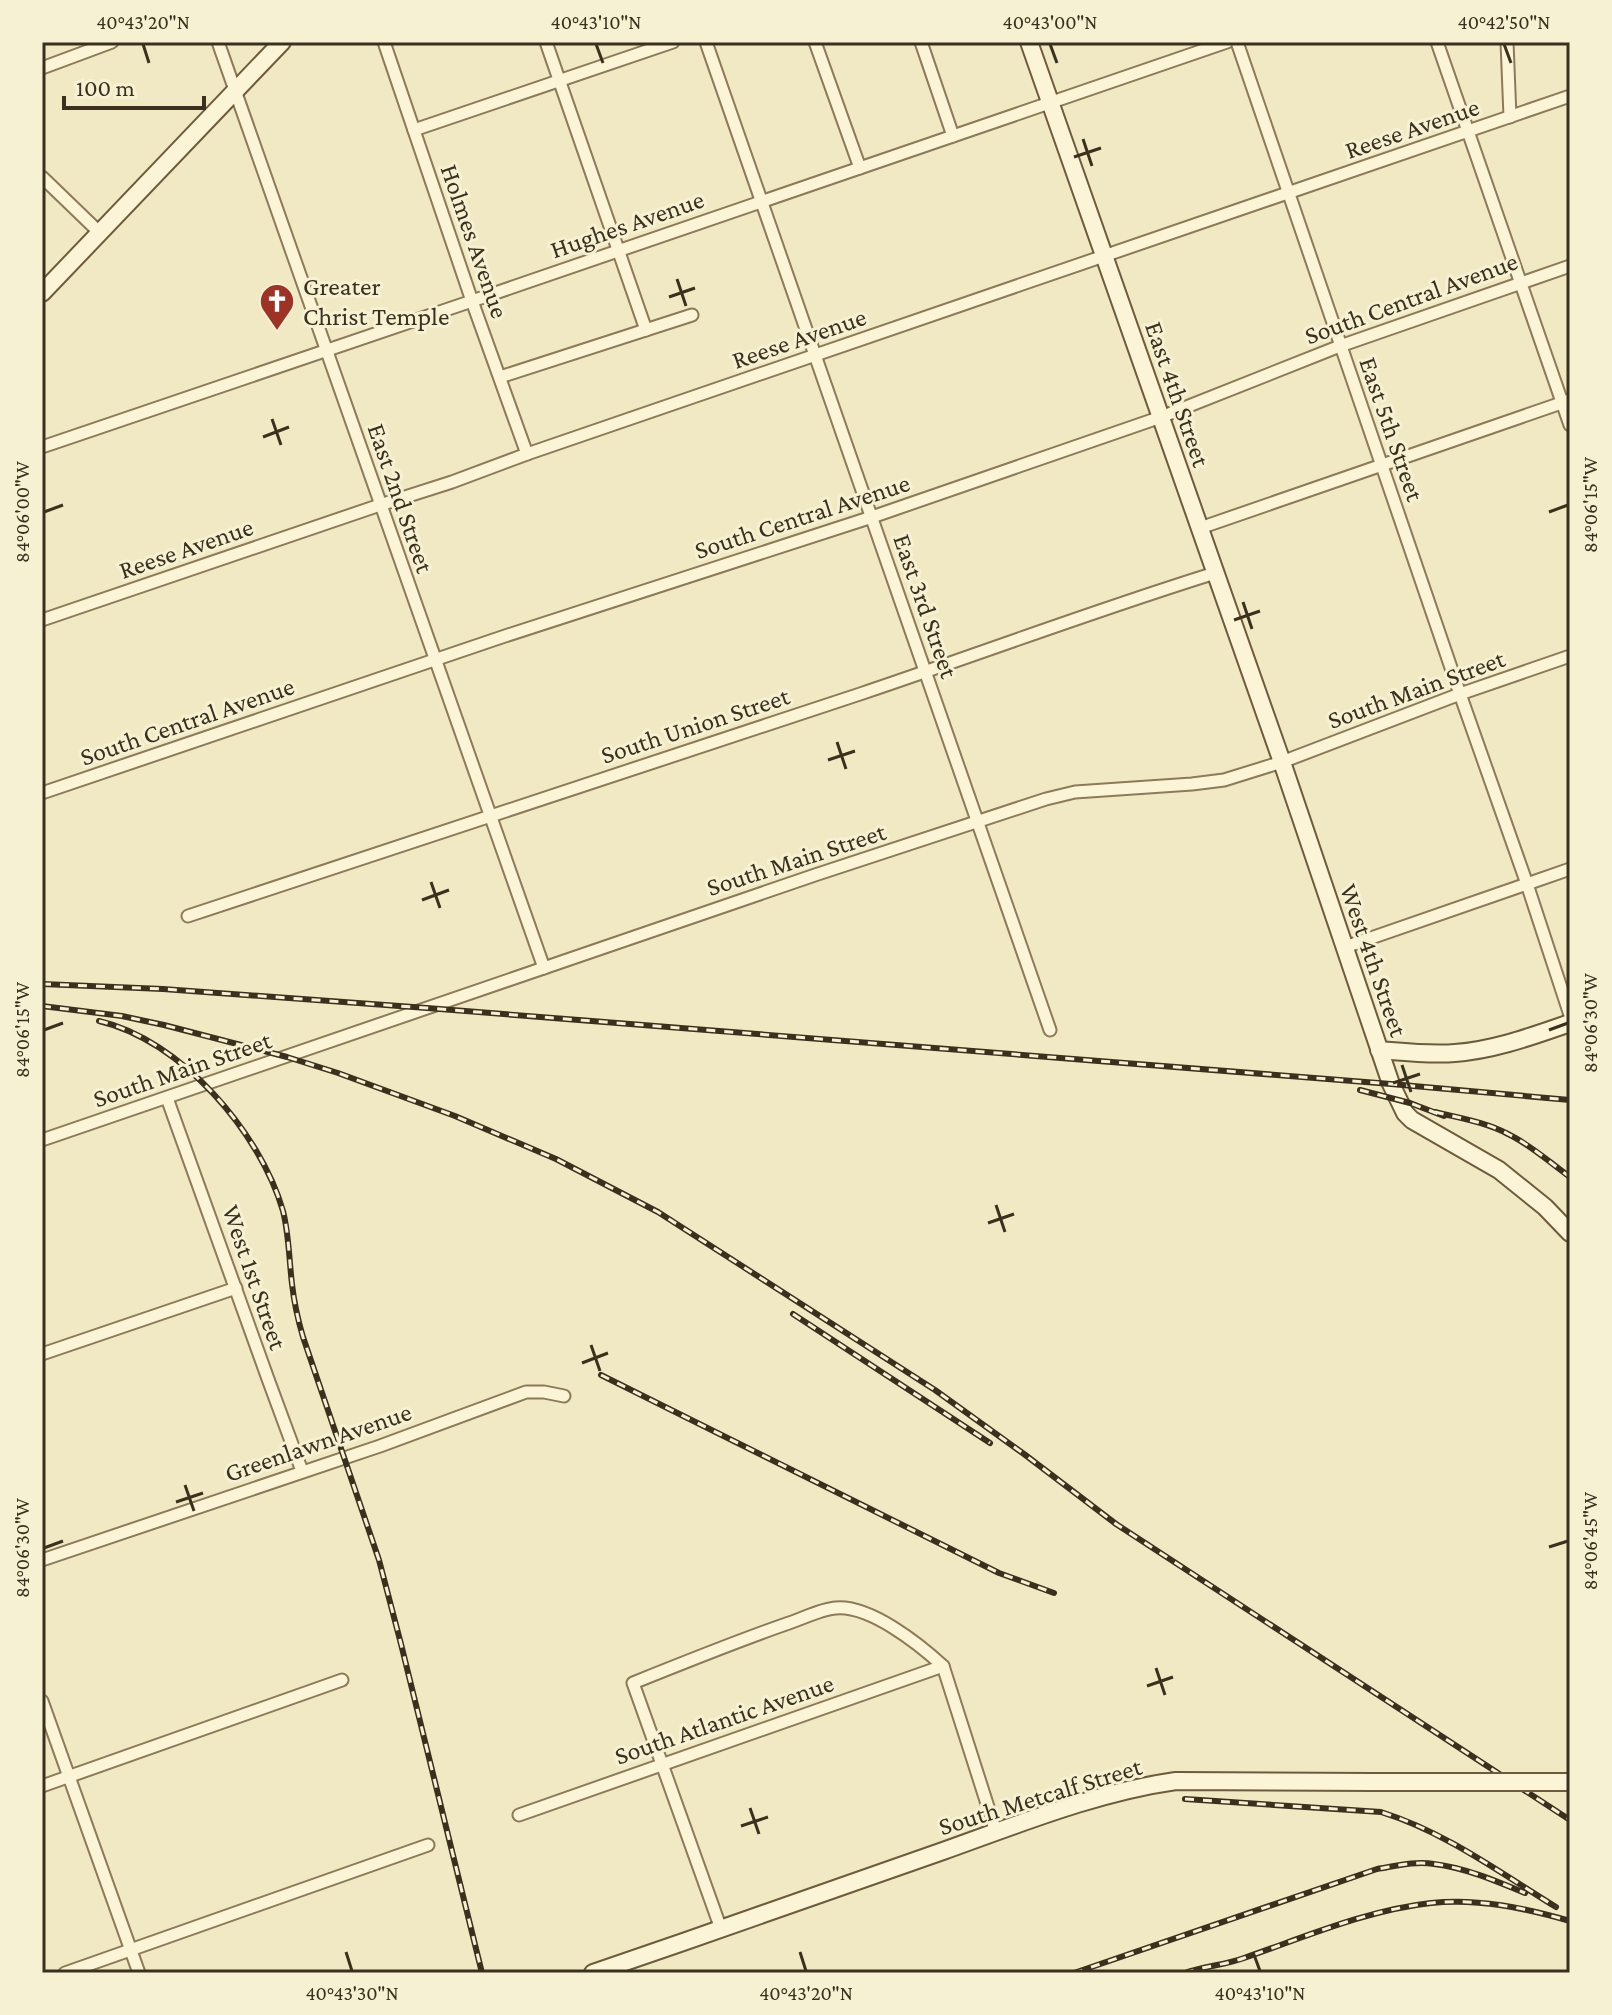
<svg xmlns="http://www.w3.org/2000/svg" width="1612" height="2015" viewBox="0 0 1612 2015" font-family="'Crimson Pro',serif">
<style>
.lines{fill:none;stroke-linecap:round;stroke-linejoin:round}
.street-casing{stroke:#8c7a59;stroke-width:15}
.secondary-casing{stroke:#6e5b3c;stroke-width:20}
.street{stroke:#fbf4d7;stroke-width:11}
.secondary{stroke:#fbf4d7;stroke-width:16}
.rail-casing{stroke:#3b301e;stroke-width:6}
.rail{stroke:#f7f1d3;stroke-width:3;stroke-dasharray:9;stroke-linecap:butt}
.secondary-bridge-casing{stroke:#6e5b3c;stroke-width:20;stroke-linecap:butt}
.secondary-bridge{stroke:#fbf4d7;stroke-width:16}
.ticks{fill:none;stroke:#3b301e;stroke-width:3}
.labels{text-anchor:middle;stroke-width:6;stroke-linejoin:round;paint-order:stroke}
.street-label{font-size:26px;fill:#3b301e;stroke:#f7f1d3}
.poi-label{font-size:26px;fill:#3b301e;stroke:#f7f1d3;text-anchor:start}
.neatline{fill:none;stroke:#3b301e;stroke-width:3}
.ticks-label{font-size:20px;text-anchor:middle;fill:#3b301e}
</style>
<rect width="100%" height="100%" fill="#f1e9c3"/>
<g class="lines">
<g class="street-casing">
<g id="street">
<path d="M218,42L544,968"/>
<path d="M384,42L472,301L527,454"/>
<path d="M546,42L646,330"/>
<path d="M706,42L1050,1030"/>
<path d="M815,42L860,168"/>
<path d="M921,42L953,136"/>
<path d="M1237,42L1460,694L1527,884L1570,1015"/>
<path d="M1437,42L1570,425"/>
<path d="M1507,42L1510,117"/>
<path d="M42,68L112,42"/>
<path d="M414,130L673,42"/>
<path d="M42,177L99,232"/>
<path d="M500,377L692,315"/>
<path d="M42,447L472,301L1227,42"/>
<path d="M1200,528L1570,400"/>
<path d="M42,620L380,505L452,482L527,454L1570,96"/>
<path d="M42,793L505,636L872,517L1161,417L1340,346L1570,266"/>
<path d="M188,916C412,841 637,769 860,694C979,654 1096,610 1215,573"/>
<path d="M1345,947L1570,869"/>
<path d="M167,1098L268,1379L302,1471"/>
<path d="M42,1140L815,875L1046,799L1075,792L1192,784L1224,780L1282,762L1460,694L1570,656"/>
<path d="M42,1354L236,1288"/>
<path d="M42,1560L380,1446L526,1392H544L564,1396"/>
<path d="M42,1701L139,1973"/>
<path d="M42,1786L342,1680"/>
<path d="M519,1815L943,1666"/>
<path d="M721,1929L633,1683C685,1662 737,1641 789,1623C804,1618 821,1609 836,1608C870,1605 919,1644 943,1666L996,1832"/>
<path d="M65,1973L428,1845"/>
</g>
</g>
<g class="secondary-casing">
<g id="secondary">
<path d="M1029,42L1282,762L1391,1084L1405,1113L1412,1120L1499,1170L1545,1207L1570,1233"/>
<path d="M42,293L282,42"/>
<path d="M1379,1050C1404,1052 1430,1055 1455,1053C1495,1050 1532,1036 1570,1023"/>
<path d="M593,1973C710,1933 827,1892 943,1851C1019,1824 1097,1792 1176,1781L1373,1782"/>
</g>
</g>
<use href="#street" class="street"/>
<use href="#secondary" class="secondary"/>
<g class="rail-casing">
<g id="rail">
<path d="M42,984L163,989L427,1008L1391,1084L1570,1100"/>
<path d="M42,1006L122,1016L164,1025L287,1057L338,1073L455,1116L556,1159L658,1212L935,1390L1024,1454L1116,1524L1570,1820"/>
<path d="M99,1021C181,1040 260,1132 283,1211C289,1235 289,1259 292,1284C294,1302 298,1320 303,1337L379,1560L401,1644L482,1973"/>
<path d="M1360,1090L1410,1103L1444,1116"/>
<path d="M1435,1112C1459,1118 1486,1122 1508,1134C1531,1145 1549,1162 1570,1177"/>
<path d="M793,1314L990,1443"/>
<path d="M601,1375L999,1573L1054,1593"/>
<path d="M1185,1799L1381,1812C1445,1832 1499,1872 1556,1907"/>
<path d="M1074,1973L1377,1869C1396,1866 1415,1861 1434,1864C1466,1868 1496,1881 1525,1893"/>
<path d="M1185,1973C1204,1966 1225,1965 1244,1958C1305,1937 1367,1910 1431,1903C1478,1898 1525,1908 1570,1921"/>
</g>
</g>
<use href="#rail" class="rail"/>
<g class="secondary-bridge-casing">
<path id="secondary-bridge" d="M1373,1782H1570"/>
</g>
<use href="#secondary-bridge" class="secondary-bridge"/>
</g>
<path class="ticks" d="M143,44L149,63M596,44L603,63M1050,44L1057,63M1504,44L1511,63M1083,139L1092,166M1074,157L1101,148M677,279L686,306M669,297L695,288M272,419L281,445M263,437L289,427M44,512L63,505M1549,512L1568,505M1243,602L1252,629M1234,620L1260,611M837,742L846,769M828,760L855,751M431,882L440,908M422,900L449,890M44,1030L63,1023M1549,1030L1568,1023M1402,1065L1411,1092M1393,1083L1420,1074M996,1205L1005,1232M988,1223L1014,1214M591,1345L600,1371M582,1363L608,1353M185,1485L194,1511M176,1502L203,1493M1549,1547L1568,1541M44,1548L63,1541M1156,1668L1165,1695M1147,1686L1173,1677M750,1808L759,1834M741,1826L768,1817M346,1952L352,1971M800,1952L806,1971M1253,1952L1260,1971"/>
<defs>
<g id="church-pin" transform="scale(1.8)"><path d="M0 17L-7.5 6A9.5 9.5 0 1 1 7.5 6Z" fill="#9e3325" stroke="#f7f1d3"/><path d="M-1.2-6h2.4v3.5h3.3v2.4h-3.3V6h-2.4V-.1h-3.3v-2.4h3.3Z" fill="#fff"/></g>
</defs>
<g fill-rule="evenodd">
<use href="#church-pin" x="277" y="301"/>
</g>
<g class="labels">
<g class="street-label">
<text transform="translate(1412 128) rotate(-19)" y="9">Reese Avenue</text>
<text transform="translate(627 224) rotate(-19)" y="9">Hughes Avenue</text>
<text transform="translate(475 241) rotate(71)" y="9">Holmes Avenue</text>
<text transform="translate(1411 298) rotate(-20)" y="9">South Central Avenue</text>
<text transform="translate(799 338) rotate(-19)" y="9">Reese Avenue</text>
<text transform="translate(1178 394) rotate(71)" y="9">East 4th Street</text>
<text transform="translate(1392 429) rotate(71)" y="9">East 5th Street</text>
<text transform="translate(401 498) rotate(71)" y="9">East 2nd Street</text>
<text transform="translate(802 516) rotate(-18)" y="9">South Central Avenue</text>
<text transform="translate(186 548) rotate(-19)" y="9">Reese Avenue</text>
<text transform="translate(926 606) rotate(71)" y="9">East 3rd Street</text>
<text transform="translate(1416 689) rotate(-20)" y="9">South Main Street</text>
<text transform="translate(187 721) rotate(-19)" y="9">South Central Avenue</text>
<text transform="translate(695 725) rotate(-18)" y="9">South Union Street</text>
<text transform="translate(796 859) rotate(-18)" y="9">South Main Street</text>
<text transform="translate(1374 960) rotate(71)" y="9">West 4th Street</text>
<text transform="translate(182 1069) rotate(-19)" y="9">South Main Street</text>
<text transform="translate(255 1277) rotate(71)" y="9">West 1st Street</text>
<text transform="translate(318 1442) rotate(-19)" y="9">Greenlawn Avenue</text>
<text transform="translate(724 1719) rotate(-19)" y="9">South Atlantic Avenue</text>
<text transform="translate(1040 1796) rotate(-17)" y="9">South Metcalf Street</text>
</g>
<g class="poi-label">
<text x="303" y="295">Greater<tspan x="303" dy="30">Christ Temple</tspan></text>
</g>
</g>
<rect width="1612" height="2015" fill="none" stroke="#f7f1d3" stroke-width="88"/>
<path d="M64 96v12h140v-12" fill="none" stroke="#3b301e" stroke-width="4"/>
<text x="76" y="96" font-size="24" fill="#3b301e" stroke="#f7f1d3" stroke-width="6" paint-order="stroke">100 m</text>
<rect x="44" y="44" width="1524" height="1927" class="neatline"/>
<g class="ticks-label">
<text x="143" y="29">40°43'20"N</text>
<text x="596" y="29">40°43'10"N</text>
<text x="1050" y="29">40°43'00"N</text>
<text x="1504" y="29">40°42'50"N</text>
<text transform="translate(1590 505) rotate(-90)" y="7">84°06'15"W</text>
<text transform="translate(22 512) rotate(-90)" y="7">84°06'00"W</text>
<text transform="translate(1590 1023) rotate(-90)" y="7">84°06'30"W</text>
<text transform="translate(22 1030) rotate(-90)" y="7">84°06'15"W</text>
<text transform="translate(1590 1541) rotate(-90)" y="7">84°06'45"W</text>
<text transform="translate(22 1548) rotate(-90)" y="7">84°06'30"W</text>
<text x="352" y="2000">40°43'30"N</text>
<text x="806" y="2000">40°43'20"N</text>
<text x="1260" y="2000">40°43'10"N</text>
</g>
</svg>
